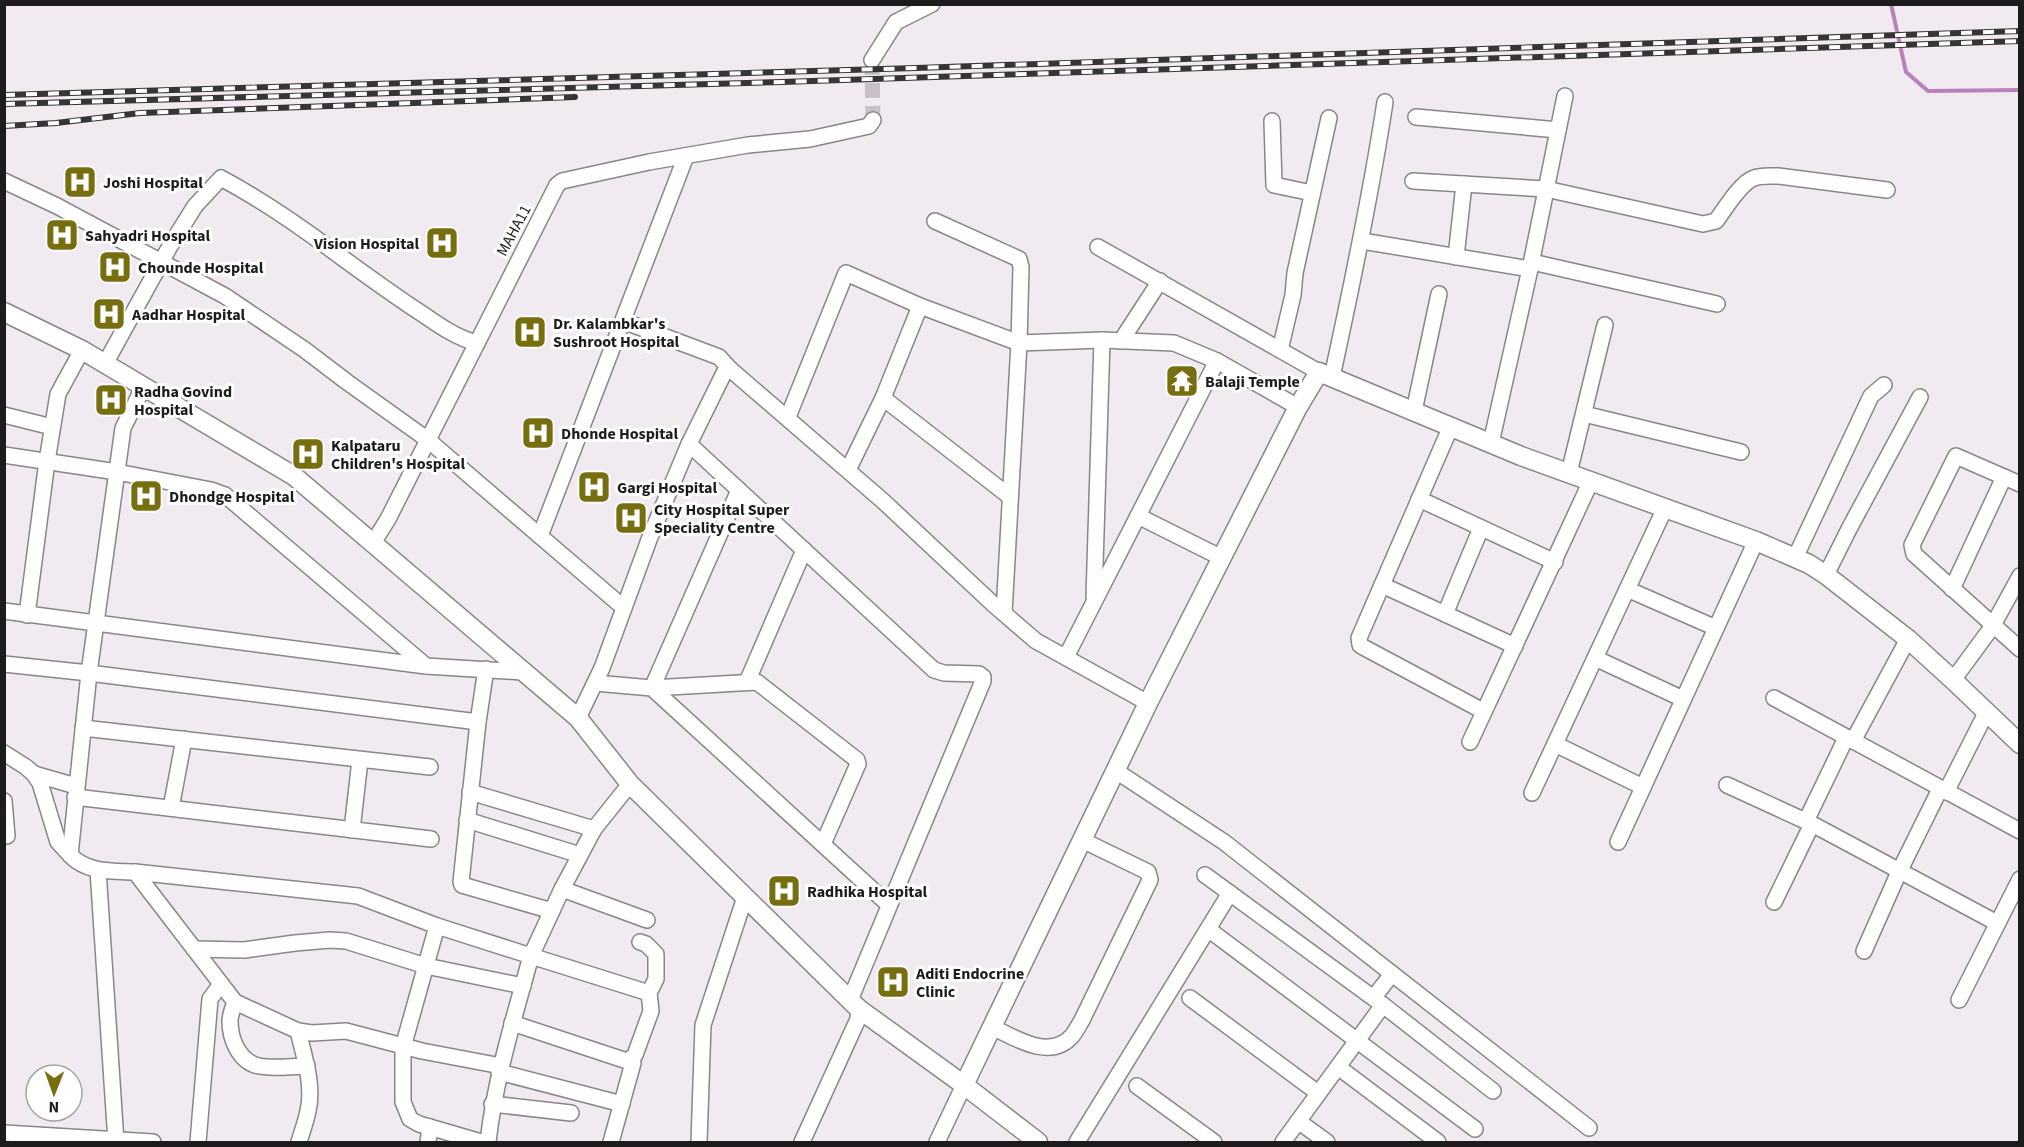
<svg xmlns="http://www.w3.org/2000/svg" width="2024" height="1147" viewBox="0 0 2024 1147" font-family="'Source Sans 3',sans-serif">
<style>
.lines{fill:none;stroke-linecap:round;stroke-linejoin:round}
.stream{stroke:#b981b9;stroke-width:4}
.minor-tunnel{stroke:#c7c1c7;stroke-width:15;stroke-dasharray:15 8;stroke-linecap:butt}
.minor-casing{stroke:#8a858a;stroke-width:18}
.tertiary-casing{stroke:#8a858a;stroke-width:21}
.minor{stroke:#fff;stroke-width:15}
.tertiary{stroke:#fff;stroke-width:18}
.rail-casing{stroke:#373437;stroke-width:6}
.rail{stroke:#fff;stroke-width:4;stroke-dasharray:11;stroke-linecap:butt}
.labels{text-anchor:middle;stroke-width:6;stroke-linejoin:round;paint-order:stroke}
.poi-label{font-size:16px;font-weight:bold;fill:#1d1b1d;stroke:#fff;text-anchor:start}
.street-label{font-size:16px;fill:#1d1b1d;stroke:#fff}
</style>
<rect width="100%" height="100%" fill="#f1ebf1"/>
<g class="lines">
<path class="stream" d="M1891,4L1906,72L1928,91L2020,90"/>
<path class="minor-tunnel" d="M872,60L873,120"/>
<g class="minor-casing">
<g id="minor">
<path d="M872,60L896,22L932,4"/>
<path d="M1416,117L1558,130"/>
<path d="M1272,121L1274,185L1312,193"/>
<path d="M4,181L57,206L225,296L305,350L347,382L428,440L624,608"/>
<path d="M1413,181L1546,189L1703,224L1716,221C1725,209 1740,183 1754,178C1761,175 1770,176 1778,176L1887,190"/>
<path d="M935,221L1019,259L1021,267L1019,343L1102,340L1174,343L1217,361L1298,407"/>
<path d="M1362,241L1530,269"/>
<path d="M1098,247L1319,372"/>
<path d="M1456,257L1464,184"/>
<path d="M1532,262L1717,304"/>
<path d="M623,321L719,357L730,369"/>
<path d="M1121,341L1160,281"/>
<path d="M1280,350L1293,295L1295,273L1329,118"/>
<path d="M105,364L170,246L195,206L221,178C260,199 297,224 333,251C363,273 393,295 424,315C440,326 457,338 477,343"/>
<path d="M1332,377C1352,285 1371,194 1385,102"/>
<path d="M144,386L123,428L89,673L478,722"/>
<path d="M883,398L920,306"/>
<path d="M1414,411L1439,294"/>
<path d="M1584,414L1741,452"/>
<path d="M4,415L52,427"/>
<path d="M788,417L846,273L920,306L1019,343L1004,613"/>
<path d="M1451,426L1359,638L1360,645L1363,647L1483,711"/>
<path d="M1491,443L1530,269L1565,96"/>
<path d="M689,444L934,670L944,673L979,674L983,677V681L850,1000"/>
<path d="M4,455L117,472L211,490L225,495L426,666L523,672"/>
<path d="M848,470L883,398L1009,496"/>
<path d="M1569,473L1605,325"/>
<path d="M2020,484L1956,456L1912,545L1914,554L2020,649"/>
<path d="M739,490L652,688L757,682L857,760L858,764L823,844"/>
<path d="M1419,499L1555,562"/>
<path d="M1138,516L1222,558"/>
<path d="M540,536L686,156"/>
<path d="M373,543L388,519L557,185L562,181L649,162L748,145L810,139L869,126L873,120"/>
<path d="M1795,558L1871,396L1884,385"/>
<path d="M1826,575L1849,529L1920,397"/>
<path d="M1382,585L1515,646"/>
<path d="M1627,589L1716,628"/>
<path d="M1952,589L2004,477"/>
<path d="M1094,597L1102,340"/>
<path d="M4,611L426,666"/>
<path d="M1445,614L1481,528"/>
<path d="M27,615L47,461L58,394L82,350"/>
<path d="M1066,657L1217,361"/>
<path d="M1595,658L1683,699"/>
<path d="M4,664L89,673L70,855C87,873 112,871 135,872L235,1002L298,1031C304,1056 314,1085 308,1111C306,1121 302,1132 299,1142"/>
<path d="M486,669L478,722L461,882L462,885L552,911"/>
<path d="M1953,680L1992,627L2020,576"/>
<path d="M747,682L804,550"/>
<path d="M595,683L652,688L888,904"/>
<path d="M1774,698L2020,831"/>
<path d="M578,718L602,668L650,537L689,444L724,373L730,369L883,501L993,604L1036,641L1148,703"/>
<path d="M83,728L430,767"/>
<path d="M1853,741L1908,639"/>
<path d="M1470,742L1591,481"/>
<path d="M1555,744L1643,787"/>
<path d="M4,753L26,767L34,774L40,783L58,842L70,855"/>
<path d="M1116,771L1224,842L1589,1128"/>
<path d="M34,774L76,786"/>
<path d="M1727,785L1812,824L1997,923"/>
<path d="M470,792L594,829"/>
<path d="M1946,792L1986,713"/>
<path d="M1532,793L1665,508"/>
<path d="M75,797L431,839"/>
<path d="M4,801L7,836"/>
<path d="M171,808L184,739"/>
<path d="M467,820L580,855"/>
<path d="M1806,821L1846,738"/>
<path d="M352,830L360,760"/>
<path d="M1618,842L1756,541"/>
<path d="M98,870L116,1142"/>
<path d="M135,872L358,896L437,926L531,956L562,889L594,829L630,784"/>
<path d="M1205,875L1383,1005L1283,1142"/>
<path d="M562,889L647,920"/>
<path d="M1774,902L1812,824"/>
<path d="M437,926L403,1047V1102L410,1119L419,1124L481,1142"/>
<path d="M1208,929L1475,1129"/>
<path d="M194,949L244,950L295,943L330,940L346,941L426,966L523,986"/>
<path d="M1864,951L1899,872L1940,789"/>
<path d="M1374,997L1392,974"/>
<path d="M1190,998L1318,1093"/>
<path d="M1959,1000L2020,879"/>
<path d="M235,1002C233,1008 230,1015 230,1021C230,1039 239,1062 259,1066C274,1069 291,1066 307,1066"/>
<path d="M1383,1005L1493,1091"/>
<path d="M512,1023L633,1063L611,1142"/>
<path d="M992,1027C1015,1038 1050,1061 1072,1036C1076,1031 1079,1025 1082,1020L1150,880L1148,872L1082,840"/>
<path d="M298,1031L312,1033L346,1031L422,1051L501,1066"/>
<path d="M631,1061L630,1059L635,1055L651,1011L649,993L656,979V954L646,944L640,942"/>
<path d="M1338,1067L1438,1142"/>
<path d="M499,1072L622,1104"/>
<path d="M1137,1086L1214,1142"/>
<path d="M492,1104L571,1113"/>
<path d="M1298,1121L1327,1142"/>
<path d="M4,1133L153,1142"/>
<path d="M198,1142L210,999L221,984"/>
<path d="M428,1142L430,1127"/>
<path d="M488,1142C495,1079 514,1018 531,956L649,993"/>
<path d="M699,1142L703,1025L745,897"/>
<path d="M802,1142L858,1019L859,1009"/>
<path d="M937,1142L964,1085"/>
<path d="M1077,1142L1230,893"/>
</g>
</g>
<g class="tertiary-casing">
<g id="tertiary">
<path d="M4,312L82,350L294,476L578,718L630,784L859,1009L964,1085L1038,1142"/>
<path d="M964,1085L1148,703L1298,407L1319,372L1521,456L1756,541L1809,564L1826,575L1908,639L1953,680L2020,744"/>
</g>
</g>
<use href="#minor" class="minor"/>
<use href="#tertiary" class="tertiary"/>
<g class="rail-casing">
<g id="rail">
<path d="M4,95L916,68L2020,31"/>
<path d="M4,104L782,82L2020,41"/>
<path d="M4,126L56,123L140,113L575,97"/>
</g>
</g>
<use href="#rail" class="rail"/>
</g>
<defs>
<g id="hospital-square" transform="scale(1.725)"><rect x="-9" y="-9" width="18" height="18" rx="4" fill="#776f0f" stroke="#fff"/><path d="M-5-5h3v3.5h4V-5h3V5h-3V1.5h-4V5h-3Z" fill="#fff"/></g>
<g id="temple-square" transform="scale(1.725)"><rect x="-9" y="-9" width="18" height="18" rx="4" fill="#776f0f" stroke="#fff"/><path d="M0-6L5-2H3V0L6.5 2.5H4V6H1.5V3h-3V6H-4V2.5H-6.5L-3 0V-2H-5Z" fill="#fff"/></g>
</defs>
<g fill-rule="evenodd">
<use href="#hospital-square" x="80" y="182"/>
<use href="#hospital-square" x="62" y="235"/>
<use href="#hospital-square" x="442" y="243"/>
<use href="#hospital-square" x="115" y="267"/>
<use href="#hospital-square" x="109" y="314"/>
<use href="#hospital-square" x="530" y="332"/>
<use href="#temple-square" x="1182" y="381"/>
<use href="#hospital-square" x="111" y="400"/>
<use href="#hospital-square" x="538" y="433"/>
<use href="#hospital-square" x="308" y="454"/>
<use href="#hospital-square" x="594" y="487"/>
<use href="#hospital-square" x="146" y="496"/>
<use href="#hospital-square" x="631" y="518"/>
<use href="#hospital-square" x="784" y="891"/>
<use href="#hospital-square" x="893" y="982"/>
</g>
<g class="labels">
<g class="poi-label">
<text x="103" y="188">Joshi Hospital</text>
<text x="85" y="241">Sahyadri Hospital</text>
<text x="419" y="249" text-anchor="end">Vision Hospital</text>
<text x="138" y="273">Chounde Hospital</text>
<text x="132" y="320">Aadhar Hospital</text>
<text x="553" y="329">Dr. Kalambkar's<tspan x="553" dy="18">Sushroot Hospital</tspan></text>
<text x="1205" y="387">Balaji Temple</text>
<text x="134" y="397">Radha Govind<tspan x="134" dy="18">Hospital</tspan></text>
<text x="561" y="439">Dhonde Hospital</text>
<text x="331" y="451">Kalpataru<tspan x="331" dy="18">Children's Hospital</tspan></text>
<text x="617" y="493">Gargi Hospital</text>
<text x="169" y="502">Dhondge Hospital</text>
<text x="654" y="515">City Hospital Super<tspan x="654" dy="18">Speciality Centre</tspan></text>
<text x="807" y="897">Radhika Hospital</text>
<text x="916" y="979">Aditi Endocrine<tspan x="916" dy="18">Clinic</tspan></text>
</g>
<g class="street-label">
<text transform="translate(513 230) rotate(-62)" y="6">MAHA11</text>
</g>
</g>
<rect width="2024" height="1147" fill="none" stroke="#1d1b1d" stroke-width="12"/>
<g transform="translate(54 1093) rotate(181)"><circle r="28" fill="#ffffff" stroke="#a5a4a5" stroke-width="1.5"/>
<path d="M0-4.5L10 22L0 15L-10 22Z" fill="#776f0f"/>
<text y="-9" font-size="16" font-weight="bold" text-anchor="middle" fill="#1d1b1d">N</text>
</g>
</svg>
